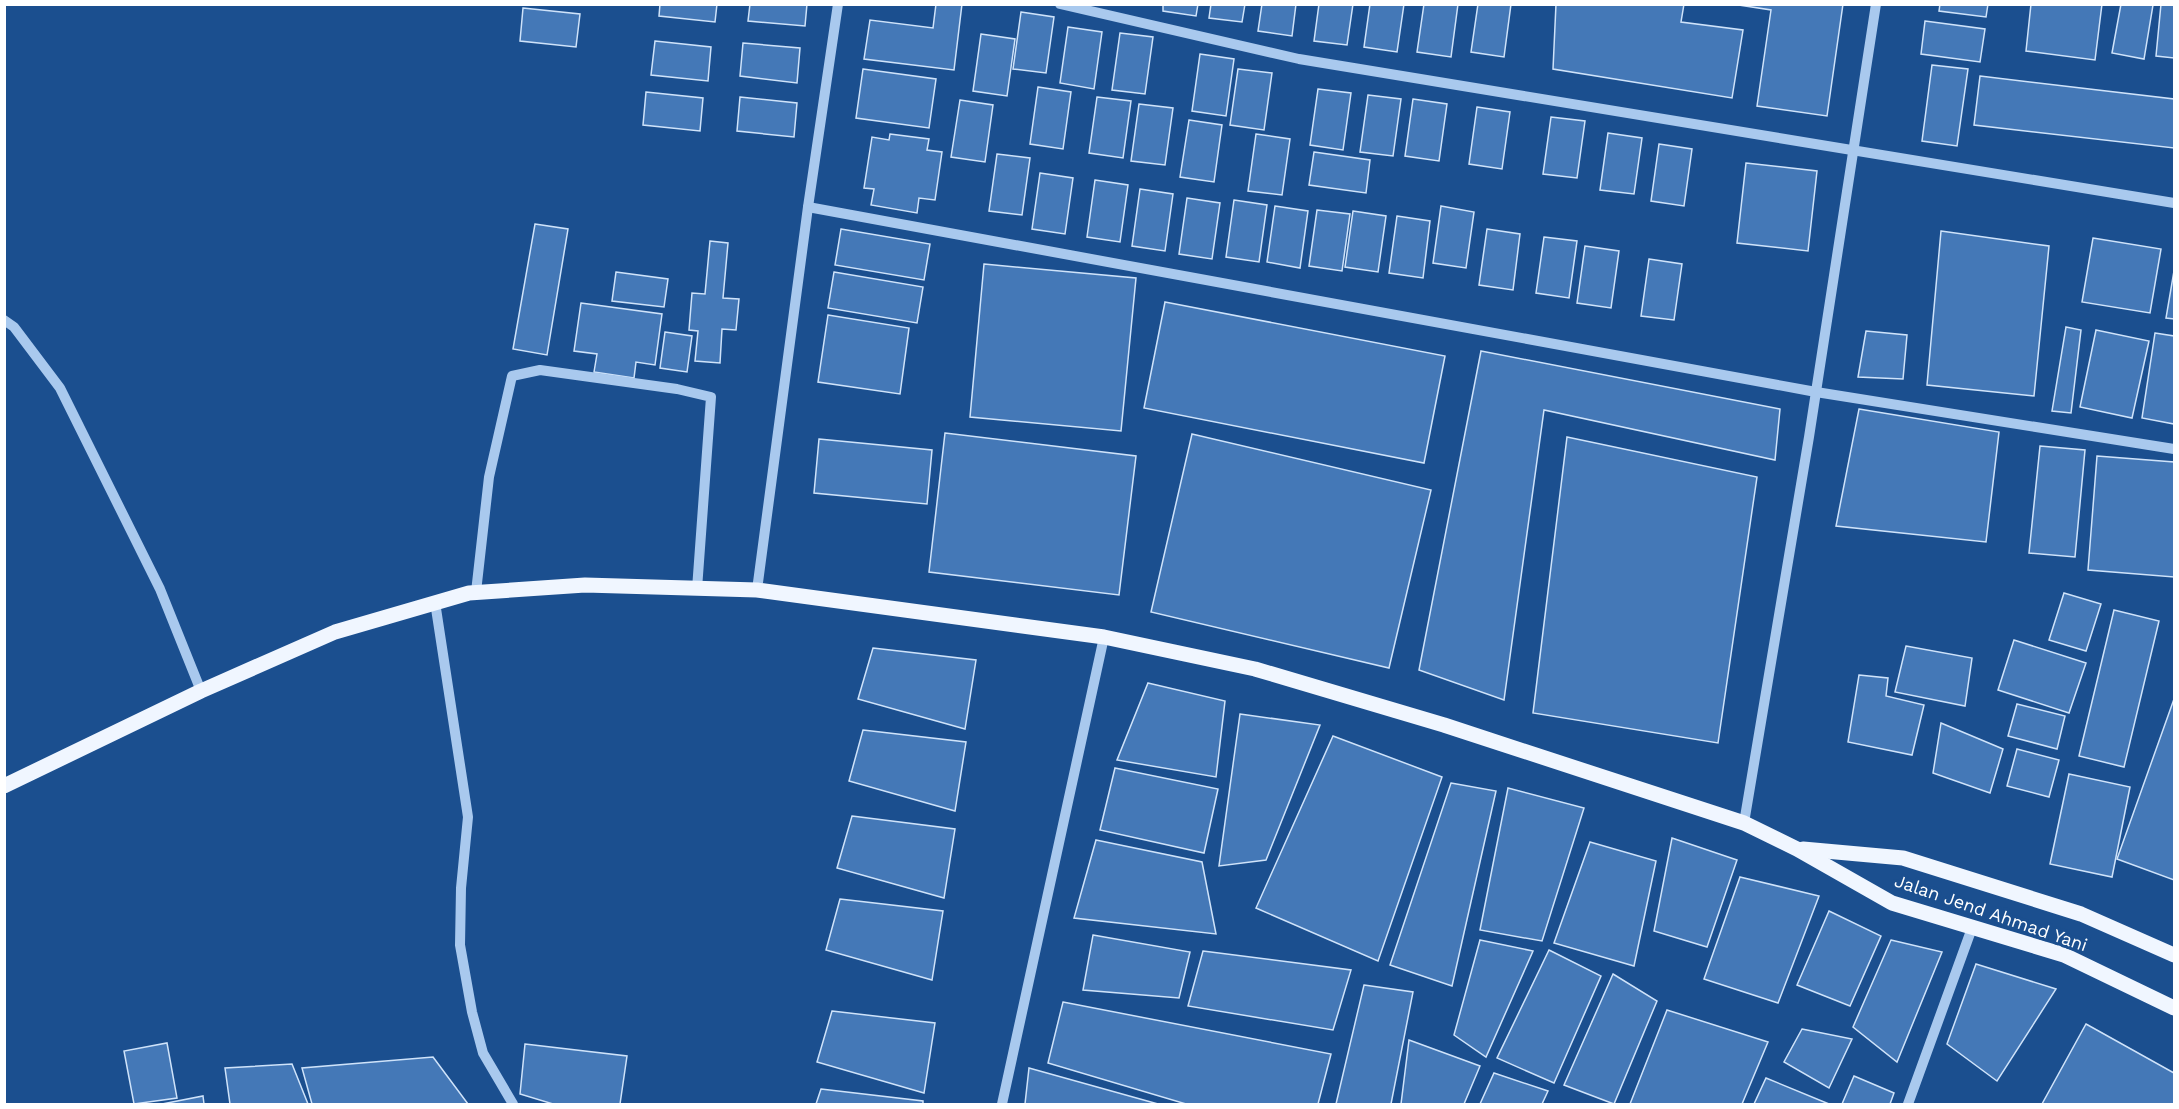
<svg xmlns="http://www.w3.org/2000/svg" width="2179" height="1109" viewBox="0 0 2179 1109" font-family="'Work Sans',sans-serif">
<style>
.building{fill:#4478b7;stroke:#cfe3fa;stroke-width:1.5}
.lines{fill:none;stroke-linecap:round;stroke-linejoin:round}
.minor{stroke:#a9c9ee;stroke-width:10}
.major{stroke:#f0f6ff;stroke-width:15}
.labels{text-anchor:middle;stroke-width:6;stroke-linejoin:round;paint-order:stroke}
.street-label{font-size:18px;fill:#fff;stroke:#1b4f8f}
</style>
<rect width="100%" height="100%" fill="#1b4f8f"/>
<g class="building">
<path d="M660,4H717L715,22L659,16Z"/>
<path d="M750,4H807L805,26L748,21Z"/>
<path d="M936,4H962L954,70L864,59L870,20L933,28Z"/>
<path d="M1163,4H1198L1196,16L1163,11Z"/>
<path d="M1211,4H1245L1242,22L1209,18Z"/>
<path d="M1262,4H1296L1292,36L1258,31Z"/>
<path d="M1319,4H1353L1347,45L1314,41Z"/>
<path d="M1370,4H1404L1397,52L1364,47Z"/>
<path d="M1424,4H1458L1451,57L1417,52Z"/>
<path d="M1478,4H1511L1504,57L1471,52Z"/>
<path d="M1556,4H1684L1681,22L1743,30L1732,98L1553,69Z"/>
<path d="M1732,4H1843L1827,116L1757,106L1771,10Z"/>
<path d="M1940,4H1988L1986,17L1939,11Z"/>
<path d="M2031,4H2102L2095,60L2026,51Z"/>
<path d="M2121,4L2153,5L2144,59L2112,53Z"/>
<path d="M2161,4H2174V58L2156,56Z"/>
<path d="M523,8L580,14L576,47L520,41Z"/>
<path d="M1021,12L1054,17L1046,73L1013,69Z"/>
<path d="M1925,21L1985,29L1980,62L1921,54Z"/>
<path d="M1068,27L1102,32L1094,89L1060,83Z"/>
<path d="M1120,33L1153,37L1145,94L1112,90Z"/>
<path d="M981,34L1015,39L1007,96L973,91Z"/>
<path d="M655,41L711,47L708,81L651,75Z"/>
<path d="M743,43L800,48L797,83L740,76Z"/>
<path d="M1200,54L1234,59L1226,116L1192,111Z"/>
<path d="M1932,65L1968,69L1957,146L1922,141Z"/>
<path d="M863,69L936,79L929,128L856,118Z"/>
<path d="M1238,69L1272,73L1264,130L1230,125Z"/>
<path d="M1980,76L2174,99V148L1974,125Z"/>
<path d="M1038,87L1071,92L1063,149L1030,144Z"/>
<path d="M1318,89L1351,93L1343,150L1310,145Z"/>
<path d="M646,92L703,98L700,131L643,125Z"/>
<path d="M1368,95L1401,99L1393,156L1360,152Z"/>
<path d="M740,97L797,103L794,137L737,131Z"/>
<path d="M1097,97L1131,101L1123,158L1089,153Z"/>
<path d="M1413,99L1447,104L1439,161L1405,156Z"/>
<path d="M960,100L993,105L985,162L951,157Z"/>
<path d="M1139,104L1173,108L1165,165L1131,161Z"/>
<path d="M1477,107L1510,112L1502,169L1469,164Z"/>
<path d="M1551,117L1585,121L1577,178L1543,174Z"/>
<path d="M1189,120L1222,125L1214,182L1180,177Z"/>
<path d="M1608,133L1642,138L1634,194L1600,190Z"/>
<path d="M890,134L929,139L927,150L942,152L935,200L919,198L917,213L871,205L874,189L864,188L872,137L889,140Z"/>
<path d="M1256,134L1290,139L1282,195L1248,191Z"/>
<path d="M1659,144L1692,149L1684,206L1651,201Z"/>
<path d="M1314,152L1370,160L1366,193L1309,185Z"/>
<path d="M997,154L1030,158L1022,215L989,211Z"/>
<path d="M1746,163L1817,171L1808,251L1737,243Z"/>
<path d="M1040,173L1073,178L1065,234L1032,229Z"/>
<path d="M1095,180L1128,185L1120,242L1087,237Z"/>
<path d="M1140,189L1173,194L1165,251L1132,246Z"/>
<path d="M1187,198L1220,203L1212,259L1179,254Z"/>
<path d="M1234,200L1267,205L1259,262L1226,257Z"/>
<path d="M1275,206L1308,211L1300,268L1267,262Z"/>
<path d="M1441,206L1474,212L1466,268L1433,263Z"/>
<path d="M1317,210L1350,214L1342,271L1309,266Z"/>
<path d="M1353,211L1386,216L1378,272L1345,267Z"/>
<path d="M1397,216L1430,221L1423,278L1389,273Z"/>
<path d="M535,224L568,229L547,355L513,349Z"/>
<path d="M841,229L930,244L924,280L835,265Z"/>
<path d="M1487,229L1520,234L1513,290L1479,285Z"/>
<path d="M1941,231L2049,246L2034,396L1927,385Z"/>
<path d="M1544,237L1577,241L1569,298L1536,293Z"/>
<path d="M2093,238L2161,249L2150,313L2082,302Z"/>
<path d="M710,241L728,243L723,298L739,299L736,330L722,329L720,363L695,361L698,331L689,330L692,293L705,294Z"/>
<path d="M1585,246L1619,251L1611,308L1577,303Z"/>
<path d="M1649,259L1682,264L1674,320L1641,316Z"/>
<path d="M984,264L1136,278L1121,431L970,417Z"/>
<path d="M2174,271V319L2166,318Z"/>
<path d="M616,272L668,279L664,307L612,301Z"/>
<path d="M834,272L923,287L917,323L828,308Z"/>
<path d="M1165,302L1445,356L1424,463L1144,408Z"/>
<path d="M581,303L662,314L655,365L636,362L634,378L594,372L597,354L574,351Z"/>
<path d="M828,315L909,328L900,394L818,382Z"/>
<path d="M2066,327L2081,330L2071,413L2052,411Z"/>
<path d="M2096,330L2149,341L2132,418L2080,407Z"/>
<path d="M1866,331L1907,335L1903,379L1858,377Z"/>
<path d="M665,332L692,336L687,372L660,368Z"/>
<path d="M2155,333L2174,336V424L2142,418Z"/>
<path d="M1481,351L1780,409L1775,460L1544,410L1504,700L1419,670Z"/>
<path d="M1859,409L1999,432L1986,542L1836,526Z"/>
<path d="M945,433L1136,456L1119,595L929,572Z"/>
<path d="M1192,434L1431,490L1389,668L1151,612Z"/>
<path d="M1567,437L1757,477L1718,743L1533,713Z"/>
<path d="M819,439L932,450L927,504L814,493Z"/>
<path d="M2040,446L2085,450L2075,557L2029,553Z"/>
<path d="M2097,456L2174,462V577L2088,570Z"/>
<path d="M2064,593L2101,604L2086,651L2049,640Z"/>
<path d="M2114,610L2159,621L2124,767L2079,756Z"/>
<path d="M2014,640L2086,663L2069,713L1998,690Z"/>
<path d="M1906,646L1972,658L1965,706L1895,692Z"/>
<path d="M873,648L976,660L965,729L858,699Z"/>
<path d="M1859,675L1888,678L1886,696L1924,705L1912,755L1848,742Z"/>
<path d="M1148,683L1225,701L1216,777L1117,760Z"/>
<path d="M2174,699V880L2117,859Z"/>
<path d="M2017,704L2065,716L2057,749L2008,736Z"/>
<path d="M1240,714L1320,725L1266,860L1219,866Z"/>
<path d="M1941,723L2003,749L1990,793L1933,773Z"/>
<path d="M863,730L966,742L955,811L849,781Z"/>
<path d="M1333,736L1442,777L1378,961L1256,908Z"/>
<path d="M2017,749L2059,760L2049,797L2007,786Z"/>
<path d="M1115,768L1218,789L1204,853L1100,830Z"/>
<path d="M2069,774L2130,787L2112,877L2050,864Z"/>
<path d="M1451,783L1496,791L1452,986L1390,965Z"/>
<path d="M1508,788L1584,808L1542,941L1480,930Z"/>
<path d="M852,816L955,829L944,898L837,868Z"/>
<path d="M1672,838L1737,860L1707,947L1654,931Z"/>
<path d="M1096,840L1202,862L1216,934L1074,918Z"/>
<path d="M1590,842L1656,861L1634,966L1554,943Z"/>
<path d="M1740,877L1819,896L1778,1003L1704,979Z"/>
<path d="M840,899L943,911L932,980L826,950Z"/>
<path d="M1829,911L1881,936L1850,1006L1797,985Z"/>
<path d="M1093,935L1190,952L1179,998L1083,990Z"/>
<path d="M1480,940L1533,951L1486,1057L1454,1035Z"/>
<path d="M1891,940L1942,952L1897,1062L1853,1027Z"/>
<path d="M1549,950L1601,976L1554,1083L1497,1058Z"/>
<path d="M1203,951L1351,970L1333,1030L1188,1006Z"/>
<path d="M1976,964L2056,989L1997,1081L1947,1044Z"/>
<path d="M1613,974L1657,1001L1614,1104L1564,1085Z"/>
<path d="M1364,985L1413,992L1391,1104H1336Z"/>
<path d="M1063,1002L1331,1054L1318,1104H1186L1048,1063Z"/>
<path d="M1667,1010L1768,1042L1742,1104H1630Z"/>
<path d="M832,1011L935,1023L924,1093L817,1062Z"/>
<path d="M2086,1024L2174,1073V1104H2042Z"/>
<path d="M1802,1029L1852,1039L1829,1088L1784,1062Z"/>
<path d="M1409,1040L1480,1066L1464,1104H1401Z"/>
<path d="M167,1043L177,1098L134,1104L124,1051Z"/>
<path d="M525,1044L627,1056L620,1104H553L520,1094Z"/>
<path d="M433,1057L468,1104H312L302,1068Z"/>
<path d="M292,1064L308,1104H230L225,1068Z"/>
<path d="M1029,1068L1158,1104H1025Z"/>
<path d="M1494,1073L1548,1091L1542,1104H1480Z"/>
<path d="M1854,1076L1894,1093L1890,1104H1842Z"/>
<path d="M1766,1078L1829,1104H1754Z"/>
<path d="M821,1089L923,1101V1104H816Z"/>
<path d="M203,1096L204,1104H162Z"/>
</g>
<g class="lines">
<g class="minor">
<path d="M1060,4L1299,59L2174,203"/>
<path d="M808,207L1816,392L2174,449"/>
<path d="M4,320L14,327L60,388L160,589L201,691"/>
<path d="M757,590L808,207L838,4"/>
<path d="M476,592L489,477L512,376L540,370L677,389L711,397L697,589"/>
<path d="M435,602L468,817L461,888L460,945L472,1012L483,1053L513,1104"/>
<path d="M1744,823L1809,437L1876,4"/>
<path d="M1002,1104L1104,637"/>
<path d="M1908,1104L1972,928"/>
</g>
<g class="major">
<path d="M4,786L201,691L335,632L469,593L585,585L757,590L1104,637L1255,669L1444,725L1744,823L1797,849L1892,903L2064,955L2174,1008"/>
<path d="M1803,849L1903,858L2081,914L2174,955"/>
</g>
</g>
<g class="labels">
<g class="street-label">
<text transform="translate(1991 913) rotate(19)" y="6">Jalan Jend Ahmad Yani</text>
</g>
</g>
<rect width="2179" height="1109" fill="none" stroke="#ffffff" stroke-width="12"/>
</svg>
